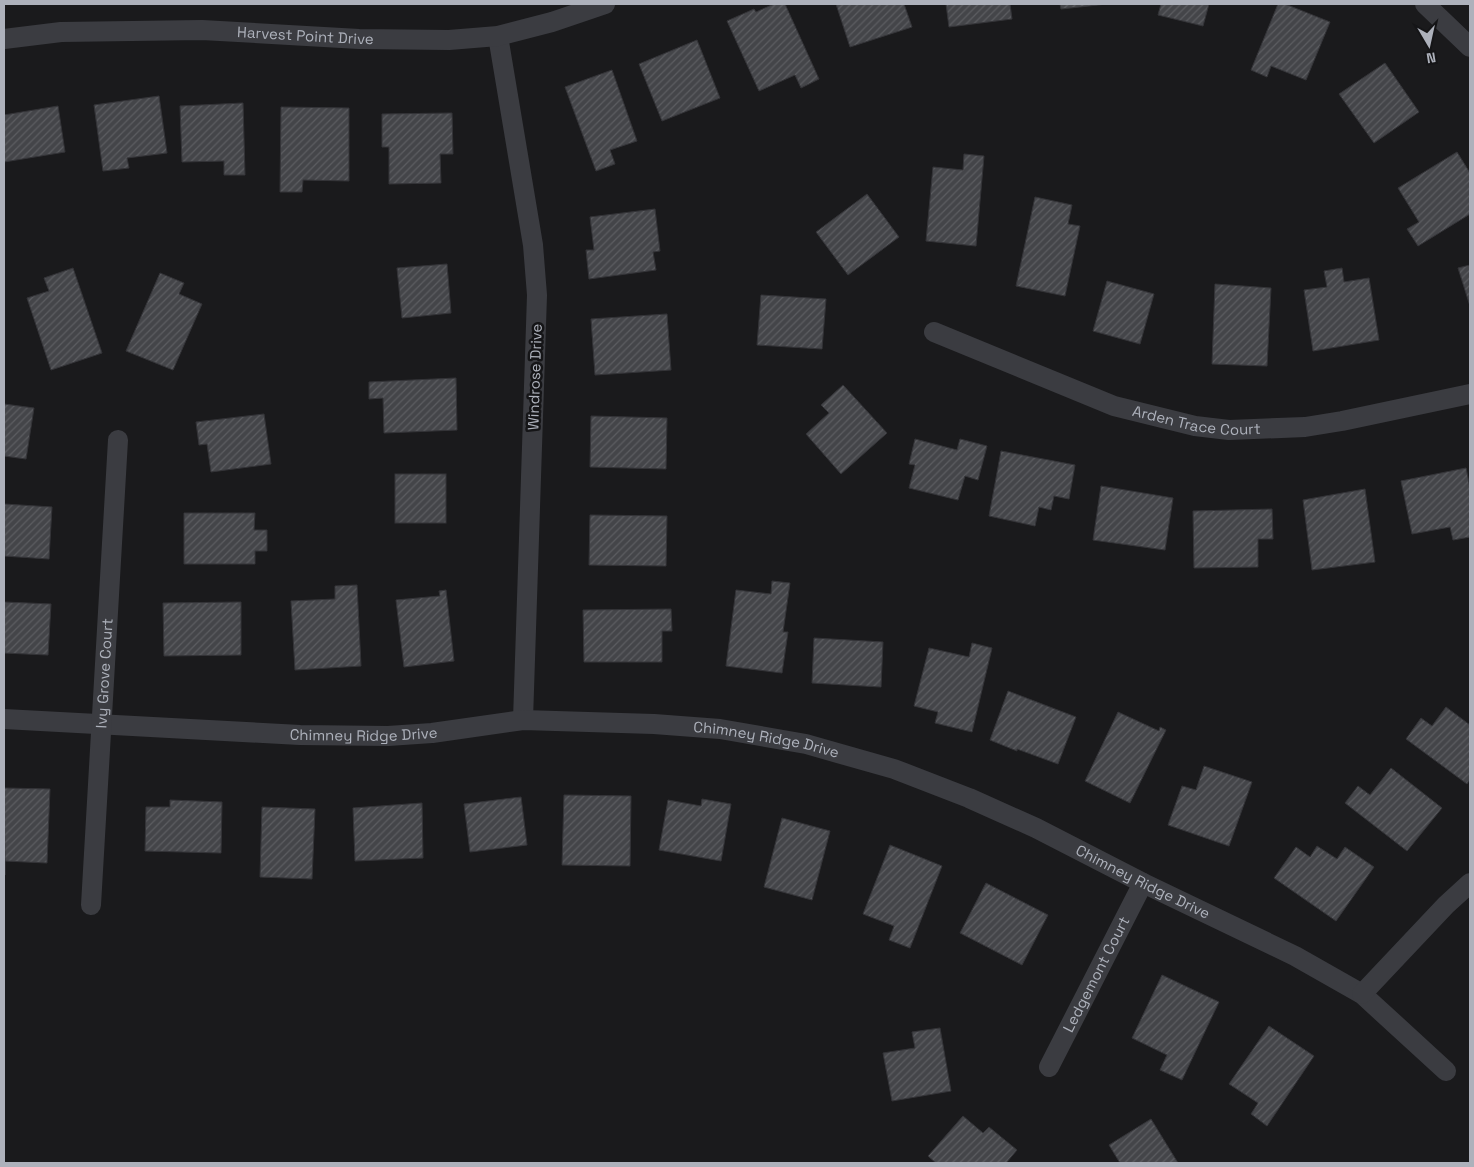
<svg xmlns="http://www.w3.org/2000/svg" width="1474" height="1167" viewBox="0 0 1474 1167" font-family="'Space Grotesk',sans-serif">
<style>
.building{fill:url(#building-hatch);stroke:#343438}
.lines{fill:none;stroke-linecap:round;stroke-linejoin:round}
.minor{stroke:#3b3c41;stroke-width:20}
.labels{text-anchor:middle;stroke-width:5;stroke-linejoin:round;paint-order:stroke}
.street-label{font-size:15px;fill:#adb1bb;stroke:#151517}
</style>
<defs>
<pattern id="building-hatch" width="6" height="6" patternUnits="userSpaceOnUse" patternTransform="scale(1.25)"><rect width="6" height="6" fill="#444549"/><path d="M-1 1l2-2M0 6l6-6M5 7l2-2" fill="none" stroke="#5c5d61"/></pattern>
</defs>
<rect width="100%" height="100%" fill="#1a1a1c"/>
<g class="building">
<path d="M774,4H785L819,79L801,88L795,75L759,91L727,21L754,9L756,12Z"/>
<path d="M836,4H904L912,27L850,47Z"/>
<path d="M946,4H1010L1012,19L949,27Z"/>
<path d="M1060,4H1107L1061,9Z"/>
<path d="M1161,4H1209L1203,26L1158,15Z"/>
<path d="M1278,4H1285L1330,22L1306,80L1271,66L1267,77L1251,70Z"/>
<path d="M697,40L720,98L662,121L639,64Z"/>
<path d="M1385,63L1419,112L1374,143L1339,94Z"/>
<path d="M612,70L637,141L610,150L615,164L596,171L565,87Z"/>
<path d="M159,96L167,153L127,158L129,168L103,171L94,105Z"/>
<path d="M243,103L245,175H224V161L182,162L180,106Z"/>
<path d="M58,106L65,152L4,162V115Z"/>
<path d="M281,107L349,108V181L303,180L302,192H280Z"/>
<path d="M452,113L453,154H440L441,183L389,184V147H382V114Z"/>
<path d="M1457,152L1470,173V214L1418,246L1407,229L1419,222L1398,188Z"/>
<path d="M964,154L984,156L976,246L926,241L933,167L963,170Z"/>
<path d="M867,194L899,237L848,275L816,232Z"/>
<path d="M1035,197L1072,205L1068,224L1080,226L1065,296L1016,286Z"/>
<path d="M655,209L660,251L653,252L656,270L589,279L586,250H594L590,217Z"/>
<path d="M447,264L451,313L402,318L397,268Z"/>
<path d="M1470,265V306L1458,268Z"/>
<path d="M73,268L102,353L51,370L27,298L49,291L44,278Z"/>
<path d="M1342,268L1344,282L1369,278L1379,340L1313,351L1304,290L1327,287L1324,271Z"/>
<path d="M160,273L184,283L179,294L202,304L173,370L126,351Z"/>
<path d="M1107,281L1154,294L1140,344L1093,331Z"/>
<path d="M1215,284L1271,288L1267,366L1212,364Z"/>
<path d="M761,295L826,299L822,349L757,345Z"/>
<path d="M667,314L671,370L595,375L591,319Z"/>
<path d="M456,378L457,430L384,433L383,398L369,399V382Z"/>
<path d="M843,385L887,433L841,474L806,434L829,413L821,405Z"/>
<path d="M4,404L34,408L26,459L4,456Z"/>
<path d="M264,414L271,464L211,472L207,444L199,445L196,422Z"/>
<path d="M591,416L667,418L666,469L590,467Z"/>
<path d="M915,439L957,450L960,439L987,446L978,480L965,476L958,500L909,488L915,465L909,464Z"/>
<path d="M1001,451L1075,465L1069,499L1054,496L1051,510L1039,507L1035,526L989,516Z"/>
<path d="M1466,468L1470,488V537L1453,540L1450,527L1412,534L1401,481Z"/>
<rect x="395" y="474" width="51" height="49"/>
<path d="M1101,486L1173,498L1165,550L1093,540Z"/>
<path d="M1365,489L1375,562L1312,570L1303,500Z"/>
<path d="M4,504L52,507L49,559L4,556Z"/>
<path d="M1272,509L1273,539H1258V567L1194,568L1193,511Z"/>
<path d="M184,513H255L254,530H267V551H255V564H184Z"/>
<path d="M590,515L667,516L666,566L589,565Z"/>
<path d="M772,581L790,583L783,632H788L782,673L726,666L736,590L771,594Z"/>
<path d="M357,585L361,666L295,670L291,601L335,599V586Z"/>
<path d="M446,590L454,661L404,667L396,600L440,596L439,591Z"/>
<path d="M4,602L51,604L48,655L4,653Z"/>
<path d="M241,602V655L164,656L163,603Z"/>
<path d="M671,609L672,631H662V662H584L583,610Z"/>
<path d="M814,638L883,642L881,687L812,683Z"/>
<path d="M972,643L992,648L972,732L935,723L938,712L914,706L929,648L969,657Z"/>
<path d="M1008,691L1076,717L1058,764L1017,749V751L990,740Z"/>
<path d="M1446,707L1470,725V779L1467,784L1406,739L1421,718L1432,726Z"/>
<path d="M1118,712L1159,731L1160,727L1166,730L1130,803L1085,781Z"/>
<path d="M1204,766L1252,782L1229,846L1168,825L1182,786L1196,790Z"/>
<path d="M1391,768L1442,808L1407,851L1345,803L1358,786L1370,795Z"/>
<path d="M4,788L50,789L47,863L5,861V875Z"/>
<path d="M564,795L631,796L630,866L562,865Z"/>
<path d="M521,797L527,845L470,852L464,804Z"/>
<path d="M702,799L731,804L721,861L659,850L668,800L701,806Z"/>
<path d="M170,800L222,802L221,853L145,851L146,807H170Z"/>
<path d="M422,803L423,858L355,861L353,808Z"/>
<path d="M262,807L315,809L312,879L260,877Z"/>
<path d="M782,818L830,831L812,900L764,887Z"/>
<path d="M890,845L942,866L910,948L889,940L894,926L863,914Z"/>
<path d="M1317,846L1337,859L1345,847L1374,867L1336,921L1274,878L1296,847L1310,857Z"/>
<path d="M986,883L1048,915L1022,965L960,933Z"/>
<path d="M1162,975L1219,1002L1182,1080L1160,1070L1167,1055L1132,1038Z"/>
<path d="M1269,1026L1314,1056L1267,1126L1251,1114L1258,1103L1229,1084Z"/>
<path d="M940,1028L951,1091L892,1101L883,1053L915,1048L912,1032Z"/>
<path d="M963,1116L983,1133L989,1127L1017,1150L1006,1163H936L928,1156Z"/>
<path d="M1151,1119L1178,1163H1120L1109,1145Z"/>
</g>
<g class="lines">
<g class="minor">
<path d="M1425,4L1470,47"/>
<path d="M498,36L533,245L537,295L523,720"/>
<path id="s1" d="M4,39L61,32L202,30L359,39L449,40L498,36L552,22L605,4"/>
<path id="s2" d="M934,332L1114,406L1195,426L1229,430L1305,427L1342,421L1470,394"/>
<path id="s3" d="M4,719L300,735L388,736L432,733L523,720L654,724L720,729L806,744L894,769L969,798L1036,828L1143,883L1295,956L1362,994L1446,1071"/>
<path id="s4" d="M91,905L118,440"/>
<path d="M1362,994L1446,905L1470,883"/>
<path id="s5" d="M1049,1067L1143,883"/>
</g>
</g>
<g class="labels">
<g class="street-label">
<text dy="5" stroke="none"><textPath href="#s1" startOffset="302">Harvest Point Drive</textPath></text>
<text transform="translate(535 377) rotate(-88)" y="5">Windrose Drive</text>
<text dy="5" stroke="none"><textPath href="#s2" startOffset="279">Arden Trace Court</textPath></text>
<text dy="5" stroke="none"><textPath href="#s4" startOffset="232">Ivy Grove Court</textPath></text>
<text dy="5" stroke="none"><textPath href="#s3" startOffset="360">Chimney Ridge Drive</textPath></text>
<text dy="5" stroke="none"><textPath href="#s3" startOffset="765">Chimney Ridge Drive</textPath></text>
<text dy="5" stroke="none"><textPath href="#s3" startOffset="1170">Chimney Ridge Drive</textPath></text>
<text dy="5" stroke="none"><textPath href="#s5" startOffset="104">Ledgemont Court</textPath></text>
</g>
</g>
<rect width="1474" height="1167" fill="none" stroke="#adb1bb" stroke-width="10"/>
<g transform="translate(1429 45) rotate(171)" stroke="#151517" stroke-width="4" paint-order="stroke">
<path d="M0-4L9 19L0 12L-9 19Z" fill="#adb1bb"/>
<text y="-8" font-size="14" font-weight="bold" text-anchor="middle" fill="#adb1bb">N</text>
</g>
</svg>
